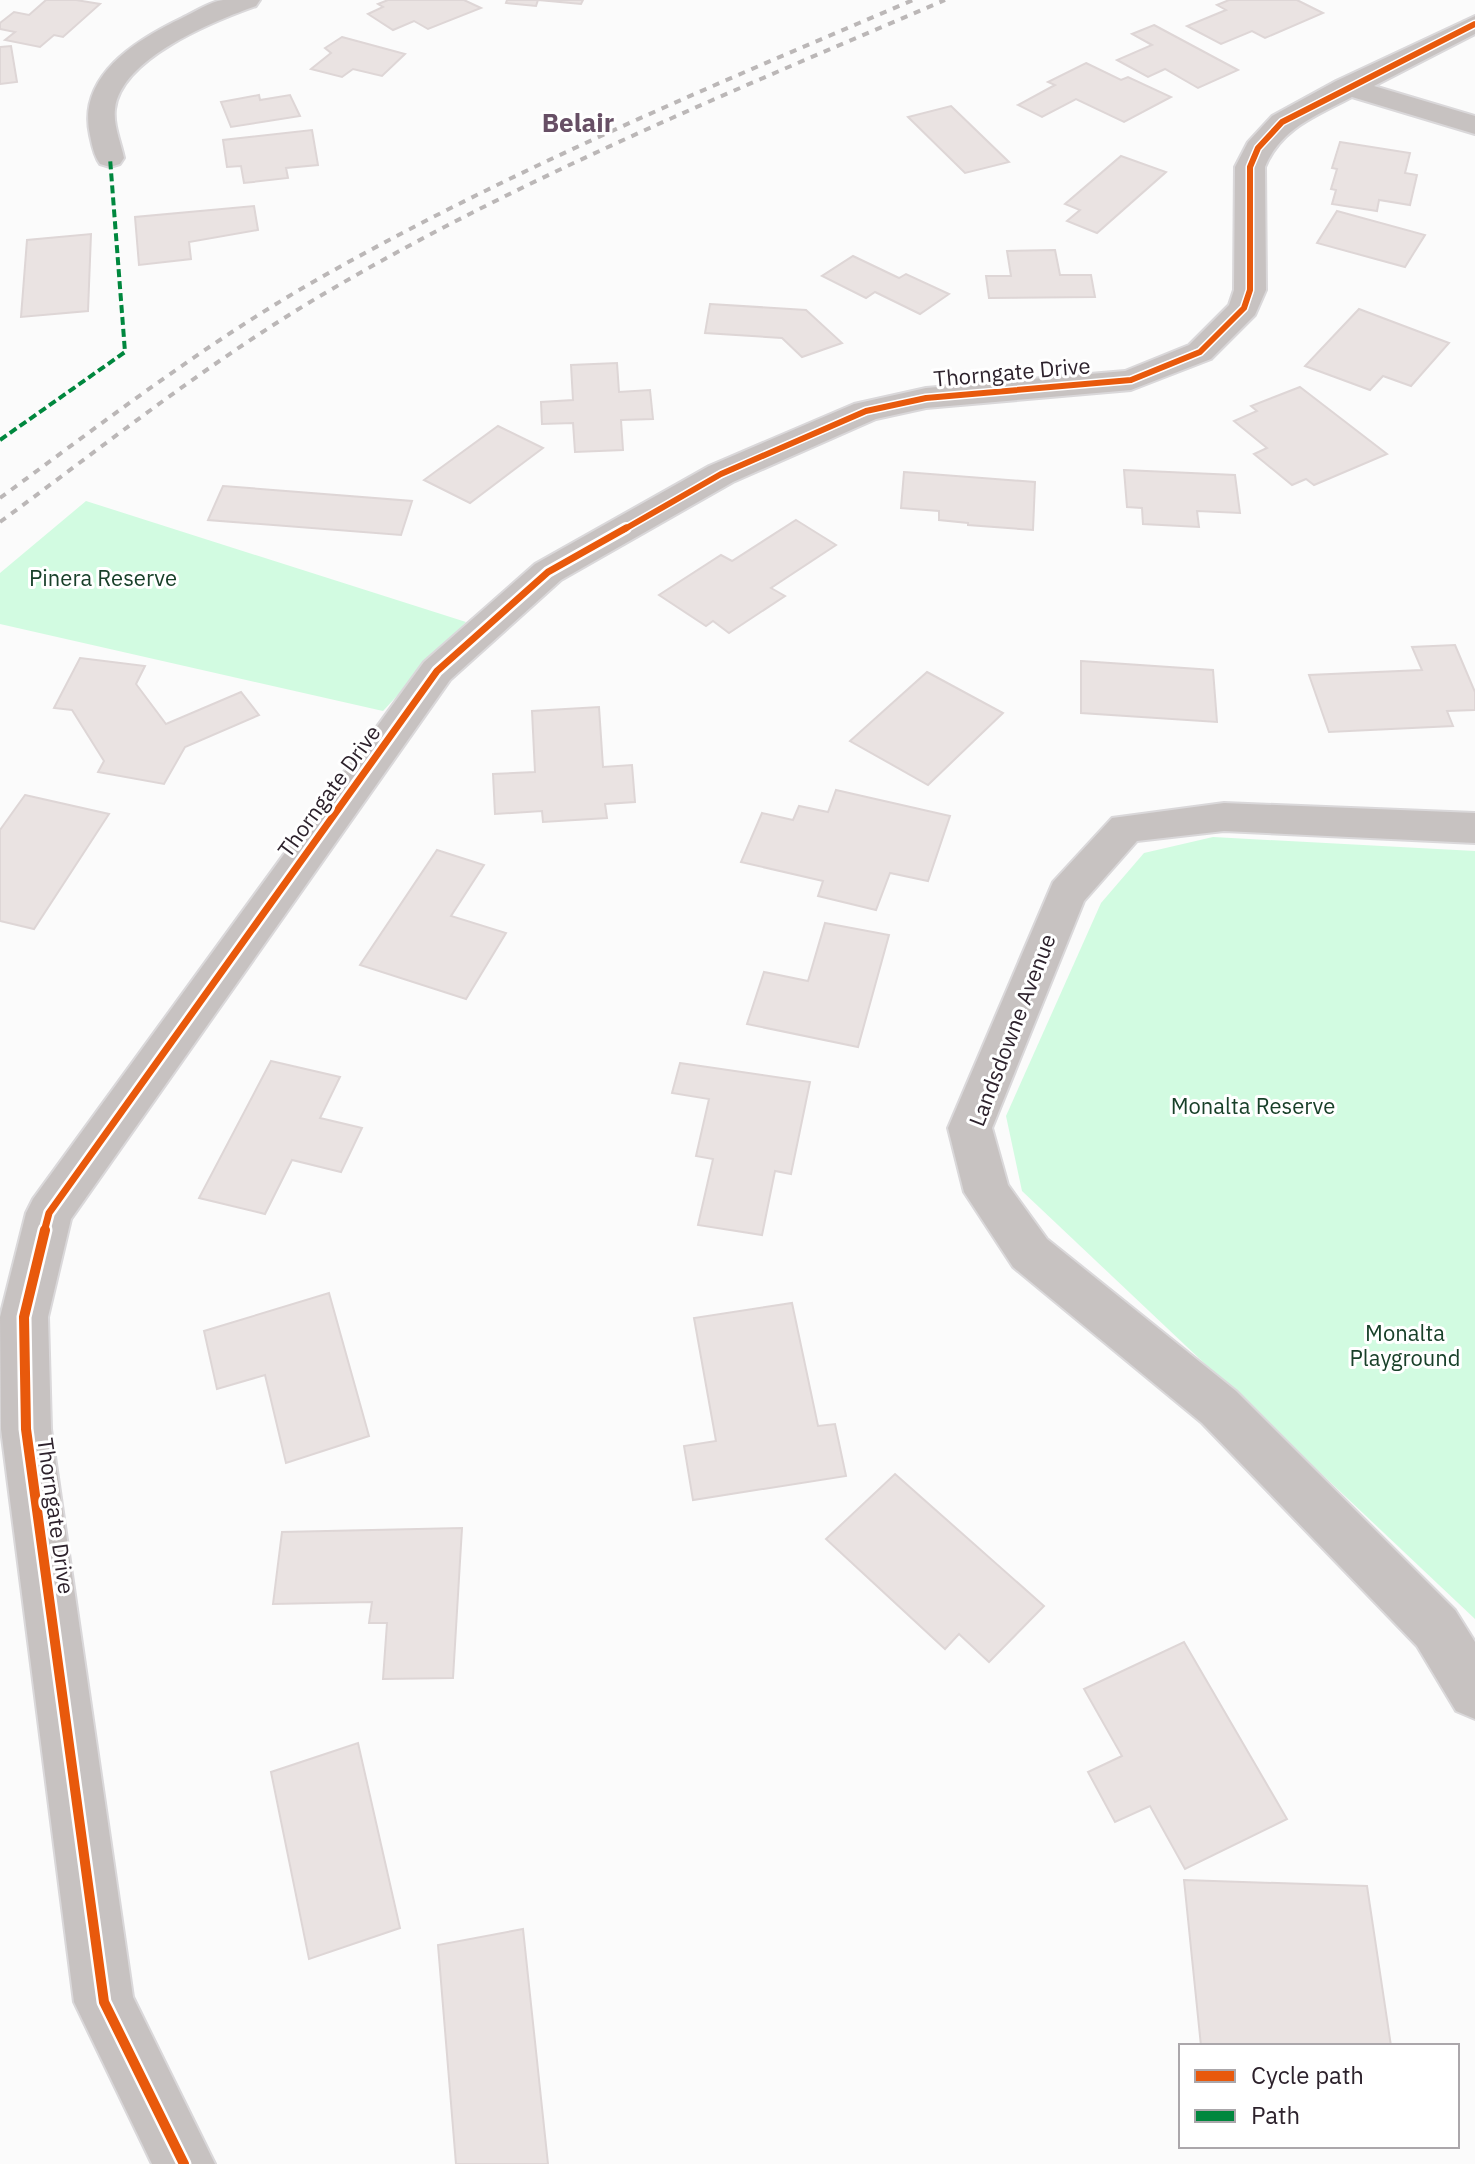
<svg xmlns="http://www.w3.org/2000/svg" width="1475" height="2164" viewBox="0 0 1475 2164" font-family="'IBM Plex Sans',sans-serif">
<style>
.green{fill:#d2fbe1}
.building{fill:#eae3e2;stroke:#ded6d6;stroke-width:2}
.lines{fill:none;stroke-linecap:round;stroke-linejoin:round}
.minor-casing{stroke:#dad8da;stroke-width:4}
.minor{fill:#c7c2c1;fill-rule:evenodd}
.rail{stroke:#bbb7b7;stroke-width:4;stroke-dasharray:7 7;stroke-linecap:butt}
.quiet{stroke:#00873e;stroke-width:4;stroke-dasharray:8 4;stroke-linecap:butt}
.cycleway-far2-casing{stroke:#fff;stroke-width:9}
.cycleway-far1-casing{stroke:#fff;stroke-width:12}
.cycleway-casing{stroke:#fff;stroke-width:15}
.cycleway-far2{stroke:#e8590c;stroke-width:6}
.cycleway-far1{stroke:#e8590c;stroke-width:7}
.cycleway{stroke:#e8590c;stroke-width:10}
.labels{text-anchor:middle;stroke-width:6;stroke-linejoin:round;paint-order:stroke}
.street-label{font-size:22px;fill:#2d222c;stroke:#fff}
.park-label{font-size:22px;fill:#184029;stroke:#fff}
.far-district-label{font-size:26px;font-weight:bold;fill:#674f65;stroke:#fff}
</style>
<rect width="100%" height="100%" fill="#fbfbfb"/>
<g class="green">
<path d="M86,501L466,622L383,711L0,624V573Z"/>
<path d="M1213,837L1475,851V1619L1022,1191L1006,1116L1101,903L1144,853Z"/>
</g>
<g class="building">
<path d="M46,0H76L100,4L63,37L54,35L40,47L5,40L15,32L0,29V23L14,12L29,15Z"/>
<path d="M388,0H464L481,8L428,29L414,21L393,30L368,14L383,7L378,4Z"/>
<path d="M507,0H583L581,4L538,0L536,6L506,3Z"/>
<path d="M1229,0H1297L1323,13L1265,38L1252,31L1221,44L1187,26L1226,10L1217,5Z"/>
<path d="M1154,25L1238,70L1198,88L1165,69L1148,77L1117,60L1152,45L1132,34Z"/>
<path d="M342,37L405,54L382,76L353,69L342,77L311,69L331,53L325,48Z"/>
<path d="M11,46L17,82L0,84V47Z"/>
<path d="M1086,63L1121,80L1128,77L1171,97L1124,122L1076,99L1042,117L1018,105L1055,85L1048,82Z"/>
<path d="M259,95L260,100L290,95L300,116L231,127L221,102Z"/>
<path d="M951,106L1009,162L965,173L908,117Z"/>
<path d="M312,130L318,165L286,168L288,178L244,183L241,166L227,167L223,140Z"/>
<path d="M1340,142L1410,153L1405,173L1417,175L1410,205L1379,200L1377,211L1332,204L1336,190L1331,189L1337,169L1332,168Z"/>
<path d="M1121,156L1166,172L1097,233L1067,221L1080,210L1065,204Z"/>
<path d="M254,206L258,230L189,242L191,259L139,265L135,217Z"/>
<path d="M1337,211L1425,235L1405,267L1317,243Z"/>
<path d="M91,234L88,311L21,317L27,240Z"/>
<path d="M1055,250L1060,275H1091L1095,297L989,298L986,276H1011L1007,251Z"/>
<path d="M853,256L899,278L906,274L949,294L920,314L875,292L866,298L822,276Z"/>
<path d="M710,304L806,310L842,343L802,357L782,338L705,333Z"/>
<path d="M1359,309L1449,343L1411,386L1383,376L1370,390L1305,366Z"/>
<path d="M617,363L619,392L650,390L653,419L621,420L623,450L575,452L573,423L542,424L541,402L573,400L571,365Z"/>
<path d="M1300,387L1387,454L1314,485L1306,479L1292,485L1254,454L1267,448L1234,421L1257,411L1251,406Z"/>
<path d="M498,426L543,448L470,503L424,480Z"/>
<path d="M1124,470L1235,475L1240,513L1197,511L1199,527L1143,524L1142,508L1127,507Z"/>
<path d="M904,472L1035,482L1033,530L968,525V523L939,520V511L901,508Z"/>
<path d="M223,486L412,501L401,535L208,520Z"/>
<path d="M796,520L836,545L771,588L785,596L729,633L713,621L706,626L659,595L721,555L732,561Z"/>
<path d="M1455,645L1475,692V710L1447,711L1453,726L1329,732L1309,675L1422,670L1412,647Z"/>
<path d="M80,658L145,666L136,684L166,724L241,692L259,715L185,747L164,784L98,772L104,761L72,710L54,708Z"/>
<path d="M1081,661L1213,670L1217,722L1081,713Z"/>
<path d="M927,672L1003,713L928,785L850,741Z"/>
<path d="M599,707L603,767L632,765L635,802L605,804L607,818L543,822L542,811L495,814L493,774L535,772L532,711Z"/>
<path d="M836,790L950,816L928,881L890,873L876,910L818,896L823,881L741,862L762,813L793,820L799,806L828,812Z"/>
<path d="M25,795L109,814L34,929L0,921V830Z"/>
<path d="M437,850L484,865L451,916L506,933L466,999L360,965Z"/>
<path d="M825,923L889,935L858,1047L747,1024L764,972L808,981Z"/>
<path d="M271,1061L340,1077L320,1118L362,1128L341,1172L292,1160L265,1214L199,1198Z"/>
<path d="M680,1063L810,1082L791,1174L775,1171L762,1235L698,1225L713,1159L696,1156L709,1099L672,1093Z"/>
<path d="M329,1293L369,1436L286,1463L265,1375L217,1389L204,1331Z"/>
<path d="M792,1303L818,1426L835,1424L846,1476L693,1500L684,1446L716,1441L694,1318Z"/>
<path d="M895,1474L1044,1606L989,1662L959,1634L945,1649L826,1539Z"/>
<path d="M462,1528L453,1678L383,1679L387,1623H369L372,1602L273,1604L282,1532Z"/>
<path d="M1184,1642L1287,1819L1185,1869L1150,1806L1115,1822L1088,1772L1122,1756L1084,1689Z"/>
<path d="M358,1743L400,1928L309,1959L271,1772Z"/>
<path d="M1184,1880L1367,1886L1391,2046H1201Z"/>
<path d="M523,1929L548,2164H456L438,1945Z"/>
</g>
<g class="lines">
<g class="minor-casing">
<g id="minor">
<path d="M260,0L256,6C214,21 121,58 115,109C113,125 121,143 124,158L120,164L110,167L100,164C94,156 92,145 90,135C77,76 136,40 182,18C195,12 209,2 223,0C234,0 248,0 260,0Z"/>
<path d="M1475,16V34L1374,86L1475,116V134L1352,97C1316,116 1281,128 1265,167L1266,290L1255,315L1211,359L1131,390L926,408L876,419L733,482L561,580L450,680L71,1219L48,1317L51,1429L133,1997L215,2164H152L74,2002L1,1429L0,1317L26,1213L33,1199L424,662L535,564L709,466L854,404L926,388L1125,371L1189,345L1229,305L1234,290L1235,167L1248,142L1272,116L1336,81Z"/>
<path d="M1224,803L1475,813V843L1224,831L1137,841L1084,901L992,1128L1008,1185L1047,1239L1236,1391L1455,1610L1475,1642V1719L1456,1711L1417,1646L1202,1423L1013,1267L964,1192L948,1128L1053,882L1112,818Z"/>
</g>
</g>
<use href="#minor" class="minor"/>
<g class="rail">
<path d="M0,498C104,422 207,342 320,278C510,170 712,86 913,0"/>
<path d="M0,522C109,442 215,357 332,289C527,175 738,89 945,0"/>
</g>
<path class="quiet" d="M0,440L125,352L110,158"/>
<g class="cycleway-far2-casing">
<path id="cycleway-far2" d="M623,530L721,474L866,411L926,398L1131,380L1200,352L1244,308L1250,290V167L1258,148L1282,122L1475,24"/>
</g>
<g class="cycleway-far1-casing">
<path id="cycleway-far1" d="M44,1232L49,1213L437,671L548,572L626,528"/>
</g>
<g class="cycleway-casing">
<path id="cycleway" d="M45,1230L24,1317L26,1429L104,2002L184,2164"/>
</g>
<use href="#cycleway-far2" class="cycleway-far2"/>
<use href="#cycleway-far1" class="cycleway-far1"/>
<use href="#cycleway" class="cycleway"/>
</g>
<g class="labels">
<g class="street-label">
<text transform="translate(1012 372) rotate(-5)" y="8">Thorngate Drive</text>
<text transform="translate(329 791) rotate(-54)" y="8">Thorngate Drive</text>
<text transform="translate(1012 1030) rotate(-69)" y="8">Landsdowne Avenue</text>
<text transform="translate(56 1516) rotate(82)" y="8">Thorngate Drive</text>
</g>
<g class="park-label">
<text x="103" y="586">Pinera Reserve</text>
<text x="1253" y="1114">Monalta Reserve</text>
<text x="1405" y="1341">Monalta<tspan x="1405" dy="25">Playground</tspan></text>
</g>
<g class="far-district-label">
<text x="578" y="132">Belair</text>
</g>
</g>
<rect x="1179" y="2044" width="280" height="104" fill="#ffffff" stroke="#aba7ab" stroke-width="2"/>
<rect x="1195" y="2070" width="40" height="12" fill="#e8590c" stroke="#aba7ab" stroke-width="2"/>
<text x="1251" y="2084" font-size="24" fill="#2d222c">Cycle path</text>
<rect x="1195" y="2110" width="40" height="12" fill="#00873e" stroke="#aba7ab" stroke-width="2"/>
<text x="1251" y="2124" font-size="24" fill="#2d222c">Path</text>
</svg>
